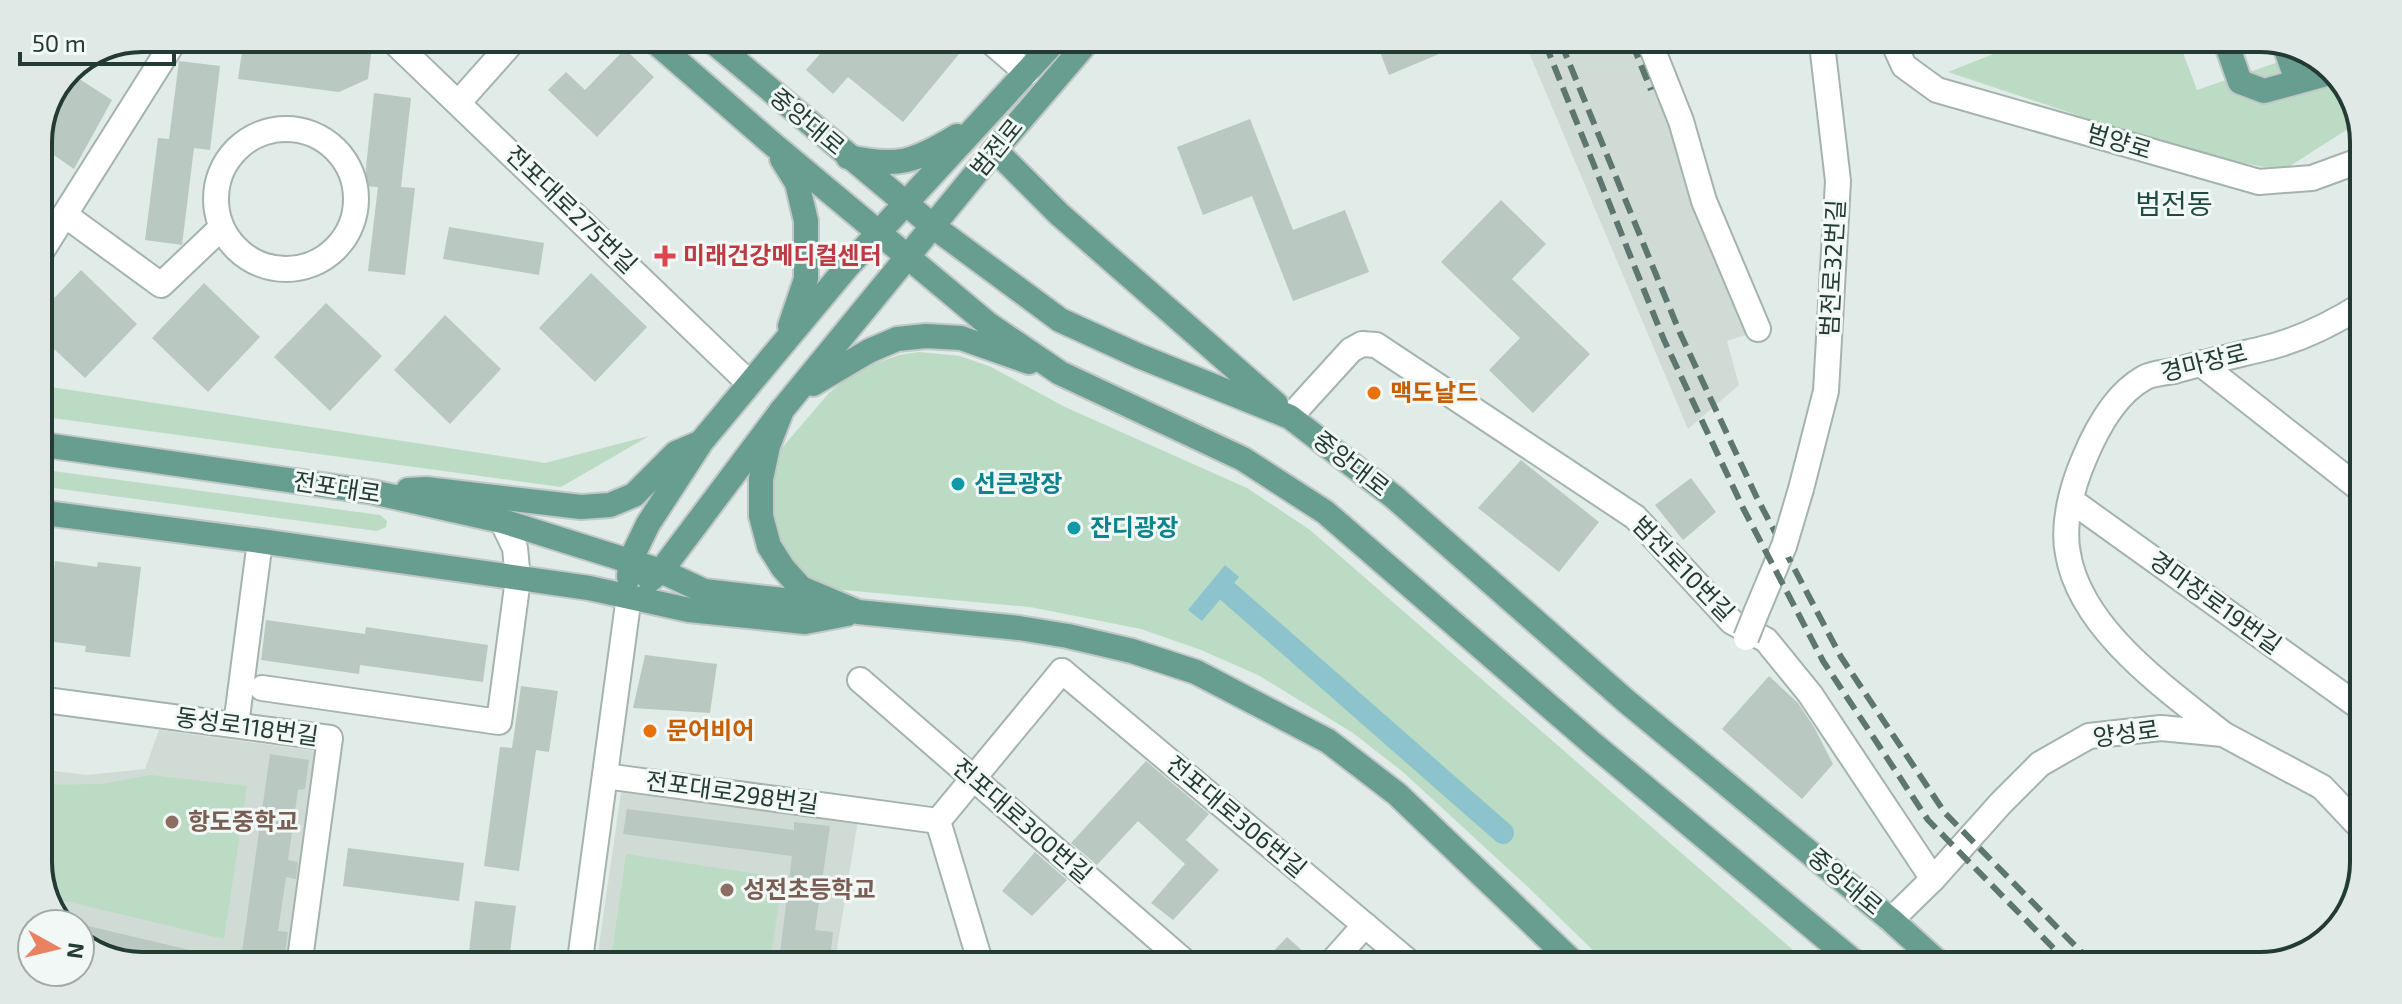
<svg xmlns="http://www.w3.org/2000/svg" width="2402" height="1004" viewBox="0 0 2402 1004" font-family="'Exo 2','Noto Sans KR',sans-serif">
<style>
.built{fill:#d0dbd5}
.green{fill:#bbdbc4}
.water{fill:#8cc3cd}
.lines{fill:none;stroke-linecap:round;stroke-linejoin:round}
.canal{stroke:#8cc3cd;stroke-width:22}
.building{fill:#bac8c2}
.minor-casing{stroke:#a4b3ae;stroke-width:28}
.major-casing{stroke:#c1c8c6;stroke-width:28}
.minor{stroke:#fff;stroke-width:24}
.major{stroke:#689e90;stroke-width:24}
.rail{stroke:#5d766f;stroke-width:6;stroke-dasharray:16 8;stroke-linecap:butt}
.minor-bridge-casing{stroke:#a4b3ae;stroke-width:28;stroke-linecap:butt}
.minor-bridge{stroke:#fff;stroke-width:24}
.health-dot{fill:#e0444e;stroke:#f2f8f5;stroke-width:3}
.food-dot{fill:#e8710a;stroke:#f2f8f5;stroke-width:3}
.culture-dot{fill:#0f9aa8;stroke:#f2f8f5;stroke-width:3}
.education-dot{fill:#8d6e63;stroke:#f2f8f5;stroke-width:3}
.labels{text-anchor:middle;stroke-width:6;stroke-linejoin:round;paint-order:stroke}
.street-label{font-size:24px;fill:#233b34;stroke:#f2f8f5}
.health-label{font-size:24px;font-weight:bold;fill:#be3a42;stroke:#f2f8f5;text-anchor:start}
.food-label{font-size:24px;font-weight:bold;fill:#c56008;stroke:#f2f8f5;text-anchor:start}
.culture-label{font-size:24px;font-weight:bold;fill:#0d838f;stroke:#f2f8f5;text-anchor:start}
.education-label{font-size:24px;font-weight:bold;fill:#785e54;stroke:#f2f8f5;text-anchor:start}
.quarter-label{font-size:28px;fill:#204b40;stroke:#f2f8f5}
.rim{fill:none;stroke:#233b34;stroke-width:4}
</style>
<rect width="100%" height="100%" fill="#e1ebe7"/>
<g class="built">
<path d="M1525,43H1648L1752,333L1727,341L1739,385L1688,429Z"/>
<path d="M159,730L315,751L286,959L103,958L80,941V924H59L38,869V769L87,775L145,769Z"/>
<path d="M622,786L858,820L835,961L597,960Z"/>
</g>
<g class="green">
<path d="M2016,45H2180L2197,90L2302,54L2298,46H2299L2343,79L2359,122L2282,171L2179,149L1948,72Z"/>
<path d="M919,352L960,356L991,367L1065,407L1247,488L1310,530L1809,964H1607L1528,887L1403,772L1353,733L1258,675L1201,650L1141,629L1030,607L833,589L813,583L784,550L771,527L770,472L781,449L829,393L850,376L874,364L899,355Z"/>
<path d="M38,385L545,463L649,436L561,487L38,416Z"/>
<path d="M38,469L380,515L387,521L386,527L377,531L38,486Z"/>
<path d="M150,775L247,786L224,939L49,897L38,869V785L102,784Z"/>
<path d="M626,854L783,878L770,961L611,960Z"/>
</g>
<path class="water" d="M1225,565L1239,577L1202,621L1188,610Z"/>
<g class="lines">
<path class="canal" d="M1227,591L1503,833"/>
</g>
<g class="building">
<path d="M244,38L373,39L368,79L339,92L238,79Z"/>
<path d="M832,40L943,41L959,54L903,122L848,77L833,94L806,70Z"/>
<path d="M1376,42L1465,43L1389,75Z"/>
<path d="M625,49L654,77L597,137L548,90L566,72L585,90Z"/>
<path d="M179,61L220,66L210,150L194,148L182,245L145,240L158,138L169,139Z"/>
<path d="M67,71L112,100L74,169L38,144V136Z"/>
<path d="M374,93L411,98L401,187L415,188L405,275L368,271L378,187L364,186Z"/>
<path d="M1250,119L1293,230L1345,210L1369,272L1293,301L1252,196L1203,215L1177,147Z"/>
<path d="M1501,200L1546,244L1512,279L1590,354L1533,413L1489,370L1520,338L1441,262Z"/>
<path d="M449,227L544,243L539,275L443,259Z"/>
<path d="M81,270L137,324L85,378L38,334V315Z"/>
<path d="M591,273L647,327L595,382L539,328Z"/>
<path d="M204,283L260,337L208,392L152,338Z"/>
<path d="M326,303L382,356L330,411L274,357Z"/>
<path d="M445,315L501,369L450,424L394,370Z"/>
<path d="M1521,460L1599,522L1559,572L1478,508Z"/>
<path d="M1691,478L1716,512L1683,540L1655,505Z"/>
<path d="M55,561L97,567L98,562L141,567L130,657L85,652L86,646L38,640V613L49,614Z"/>
<path d="M266,620L365,634L366,627L488,645L483,682L360,665L359,674L261,660Z"/>
<path d="M645,655L717,664L710,713L633,708Z"/>
<path d="M1769,676L1798,703L1814,727L1833,764L1802,799L1722,729Z"/>
<path d="M521,686L558,691L549,752L536,750L519,871L484,866L500,747L512,748Z"/>
<path d="M270,754L309,760L305,789L298,790L288,860L298,862L296,879L286,877L278,931L288,932L284,959H241Z"/>
<path d="M1146,761L1209,814L1186,840L1219,870L1173,920L1151,903L1185,864L1138,821L1097,865L1071,843Z"/>
<path d="M627,809L794,830V822L830,826L815,930L833,932L830,958L811,956L810,961H779L792,856L623,834Z"/>
<path d="M348,848L464,863L459,901L343,886Z"/>
<path d="M1035,852L1067,880L1032,916L1002,891Z"/>
<path d="M475,901L516,906L509,960H468Z"/>
<path d="M80,924L198,952L197,959L103,958L80,941Z"/>
<path d="M1287,937L1316,963L1263,962Z"/>
</g>
<g class="lines">
<g class="minor-casing">
<g id="minor">
<path d="M391,39L749,383"/>
<path d="M990,41L1027,73"/>
<path d="M1650,43L1681,121L1704,201L1758,329"/>
<path d="M1894,44L1904,66L1937,90L2259,182L2312,178L2364,159"/>
<path d="M459,102L515,39"/>
<circle cx="286" cy="199" r="70"/>
<path d="M65,215L161,285L221,228"/>
<path d="M38,257L176,38"/>
<path d="M2200,363L2360,489"/>
<path d="M1290,417L1351,350L1362,344L1376,345L1635,517L1732,622L1766,640L1810,694L1933,879"/>
<path d="M1801,489L1826,391L1838,181L1822,44"/>
<path d="M2072,501L2358,706"/>
<path d="M1756,613L1784,546"/>
<path d="M1062,671L1410,963"/>
<path d="M860,680L1185,962"/>
<path d="M262,688L499,722L518,579L515,548L502,521"/>
<path d="M38,699L330,738L300,959"/>
<path d="M236,725L260,541"/>
<path d="M2223,734C2167,689 2081,630 2068,554C2062,524 2072,487 2084,459C2096,430 2115,394 2144,378C2153,373 2165,373 2174,371C2203,363 2233,356 2262,349C2297,341 2332,324 2362,305"/>
<path d="M605,776L938,821"/>
<path d="M1891,920L1933,879L2001,803L2040,764L2089,736L2161,728L2223,734L2322,787L2357,824"/>
<path d="M580,960L629,596"/>
<path d="M980,961L938,821L1062,671"/>
<path d="M1331,963L1365,925"/>
</g>
</g>
<g class="major-casing">
<g id="major">
<path d="M653,40L769,141L988,324L1060,373L1243,459L1325,512L1593,744L1858,965"/>
<path d="M711,40L934,227L1060,320L1139,356L1290,417L1394,497L1626,701L1891,920L1941,965"/>
<path d="M2227,45L2240,82L2264,91L2334,72"/>
<path d="M2285,46L2297,81"/>
<path d="M995,150L1059,214L1276,404"/>
<path d="M848,157C897,168 915,162 957,136"/>
<path d="M782,159L797,183L806,221V279L790,326"/>
<path d="M813,384L869,351L897,339L926,336L961,338L1029,362"/>
<path d="M782,410L768,446L761,479V516L769,546L783,568L801,588L858,612L1019,628L1068,636L1132,651L1196,672L1328,741L1397,794L1575,964"/>
<path d="M38,444L372,492L502,521L661,571L704,591L820,604"/>
<path d="M408,490L426,489L581,507L610,505L634,495L676,453L697,444"/>
<path d="M38,512L260,541L589,588L689,610L805,622L847,614"/>
<path d="M629,577L630,561L648,524L702,441L847,267L1055,41"/>
<path d="M650,580L661,571L782,410L995,150L1088,41"/>
</g>
</g>
<use href="#minor" class="minor"/>
<use href="#major" class="major"/>
<g class="rail">
<path d="M1545,43L1664,340L1743,508L1823,661L1928,820L2070,965"/>
<path d="M1561,43L1680,333L1757,498L1841,657L1945,813L2094,965"/>
<path d="M1632,43L1651,90"/>
</g>
<g class="minor-bridge-casing">
<g id="minor-bridge">
<path d="M1784,546L1801,489"/>
<path d="M1746,638L1756,613"/>
</g>
</g>
<use href="#minor-bridge" class="minor-bridge"/>
</g>
<path class="health-dot" d="M661 244h8v8h8v8h-8v8h-8v-8h-8v-8h8z"/>
<g class="food-dot">
<circle cx="1374" cy="393" r="8"/>
<circle cx="650" cy="731" r="8"/>
</g>
<g class="culture-dot">
<circle cx="958" cy="484" r="8"/>
<circle cx="1074" cy="528" r="8"/>
</g>
<g class="education-dot">
<circle cx="172" cy="822" r="8"/>
<circle cx="727" cy="890" r="8"/>
</g>
<g class="labels">
<g class="street-label">
<text transform="translate(807 122) rotate(40)" y="8">중앙대로</text>
<text transform="translate(2119 142) rotate(17)" y="8">범양로</text>
<text transform="translate(997 148) rotate(-51)" y="8">범전로</text>
<text transform="translate(571 210) rotate(44)" y="8">전포대로275번길</text>
<text transform="translate(1833 268) rotate(-87)" y="8">범전로32번길</text>
<text transform="translate(2204 363) rotate(-14)" y="8">경마장로</text>
<text transform="translate(1351 464) rotate(38)" y="8">중앙대로</text>
<text transform="translate(337 488) rotate(9)" y="8">전포대로</text>
<text transform="translate(1683 569) rotate(46)" y="8">범전로10번길</text>
<text transform="translate(2215 603) rotate(36)" y="8">경마장로19번길</text>
<text transform="translate(247 727) rotate(8)" y="8">동성로118번길</text>
<text transform="translate(2126 734) rotate(-8)" y="8">양성로</text>
<text transform="translate(732 793) rotate(8)" y="8">전포대로298번길</text>
<text transform="translate(1236 817) rotate(40)" y="8">전포대로306번길</text>
<text transform="translate(1022 821) rotate(41)" y="8">전포대로300번길</text>
<text transform="translate(1845 882) rotate(40)" y="8">중앙대로</text>
</g>
<g class="health-label">
<text x="683" y="264">미래건강메디컬센터</text>
</g>
<g class="food-label">
<text x="1390" y="401">맥도날드</text>
<text x="666" y="739">문어비어</text>
</g>
<g class="culture-label">
<text x="974" y="492">선큰광장</text>
<text x="1090" y="536">잔디광장</text>
</g>
<g class="education-label">
<text x="188" y="830">항도중학교</text>
<text x="743" y="898">성전초등학교</text>
</g>
<g class="quarter-label">
<text x="2174" y="214">범전동</text>
</g>
</g>
<path d="M0 0H2402V1004H0ZM142 52H2260A90 90 0 0 1 2350 142V862A90 90 0 0 1 2260 952H142A90 90 0 0 1 52 862V142A90 90 0 0 1 142 52Z" fill="#e1e9e6" fill-rule="evenodd"/>
<path class="rim" d="M142 52H2260A90 90 0 0 1 2350 142V862A90 90 0 0 1 2260 952H142A90 90 0 0 1 52 862V142A90 90 0 0 1 142 52Z"/>
<g transform="translate(56 948) rotate(98)"><circle r="38" fill="#f2f8f5" stroke="#9faca8" stroke-width="2"/>
<path d="M0-6L14 30L0 20L-14 30Z" fill="#ea8160"/>
<text y="-12" font-size="22" font-weight="bold" text-anchor="middle" fill="#233b34">N</text>
</g>
<path d="M20 52v12h154v-12" fill="none" stroke="#233b34" stroke-width="4"/>
<text x="32" y="52" font-size="24" fill="#233b34" stroke="#f2f8f5" stroke-width="6" paint-order="stroke">50 m</text>
</svg>
